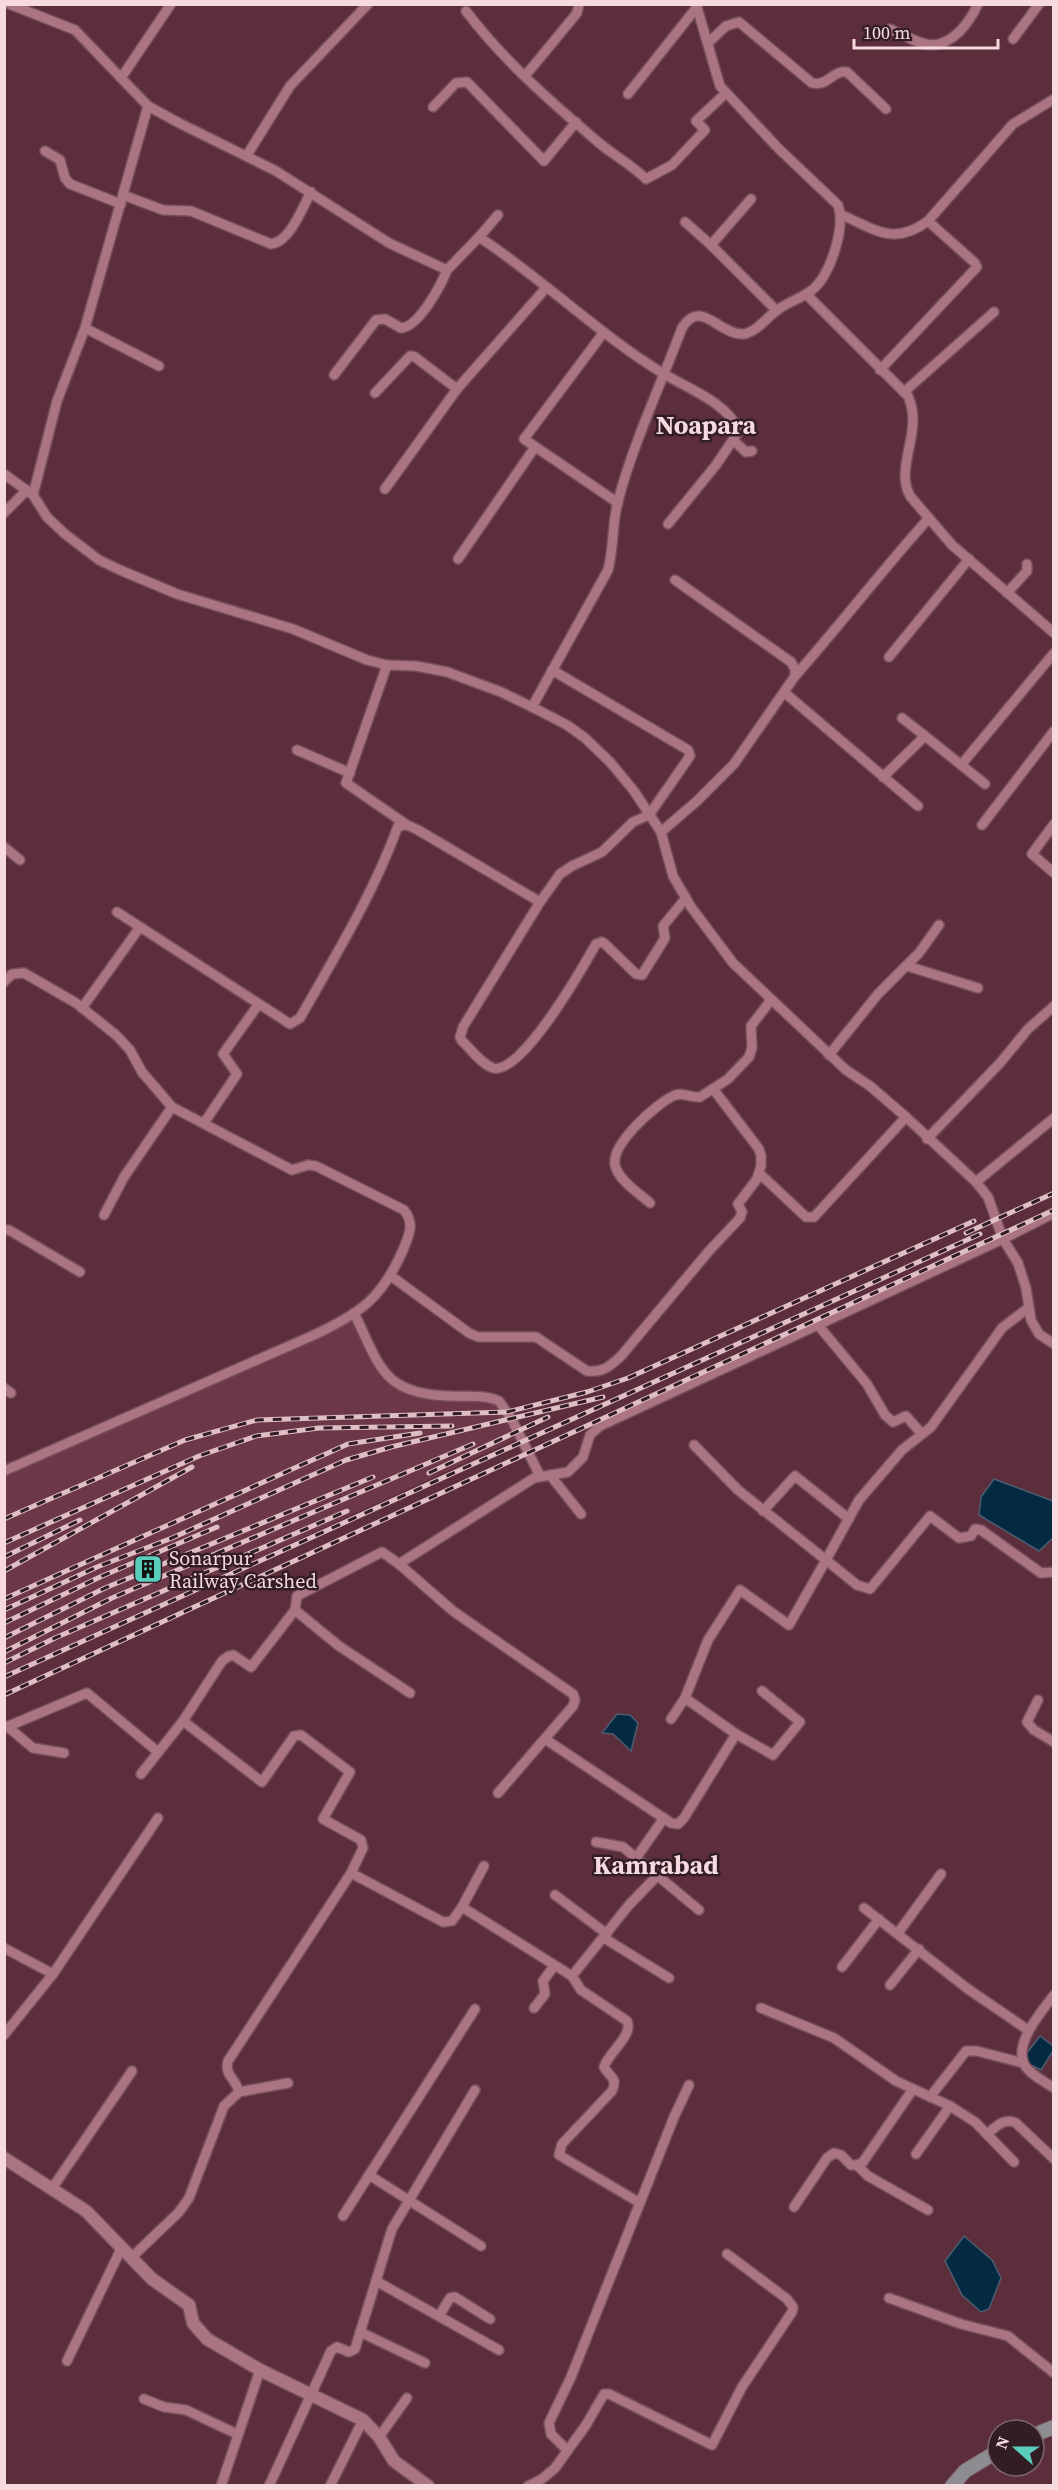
<svg xmlns="http://www.w3.org/2000/svg" width="1058" height="2490" viewBox="0 0 1058 2490" font-family="'Source Serif 4',serif">
<style>
.built{fill:#6c3747}
.water{fill:#042a42;stroke:#4d5e71;stroke-width:1.5}
.lines{fill:none;stroke-linecap:round;stroke-linejoin:round}
.minor-casing{stroke:#764e5b;stroke-width:12}
.tertiary-casing{stroke:#764e5b;stroke-width:15}
.secondary-casing{stroke:#764e5b;stroke-width:16}
.minor{stroke:#aa7483;stroke-width:9}
.tertiary{stroke:#aa7483;stroke-width:12}
.secondary{stroke:#8d8c91;stroke-width:14}
.rail-casing{stroke:#dfbec6;stroke-width:5}
.rail{stroke:#331d24;stroke-width:3;stroke-dasharray:9;stroke-linecap:butt}
.labels{text-anchor:middle;stroke-width:5;stroke-linejoin:round;paint-order:stroke}
.poi-label{font-size:20px;fill:#f7d9e0;stroke:#331d24;text-anchor:start}
.district-label{font-size:26px;font-weight:bold;fill:#f7d9e0;stroke:#331d24}
</style>
<rect width="100%" height="100%" fill="#5c2d3b"/>
<path class="built" d="M354,1318L378,1371L394,1386L492,1401L501,1406L515,1440L5,1674L4,1474Z"/>
<g class="water">
<path d="M994,1479L1053,1501V1538L1039,1551L979,1515L981,1497Z"/>
<path d="M617,1714L630,1715L638,1723L631,1751L613,1734L602,1733Z"/>
<path d="M1040,2036L1053,2046V2051L1041,2070L1029,2064L1026,2054Z"/>
<path d="M964,2236L992,2260L1001,2278L989,2309L981,2312L962,2295L945,2261Z"/>
</g>
<g class="lines">
<g class="minor-casing">
<g id="minor">
<path d="M9,4L75,30L148,106L179,123L276,171L389,243L447,270L479,237C543,279 598,334 664,374C687,388 728,403 739,431L716,465L668,524"/>
<path d="M696,4L720,86L778,148L838,205C846,227 830,276 812,290C801,299 787,302 776,311C766,318 755,334 742,334C718,334 701,298 682,328C661,384 633,444 618,501C612,524 614,547 608,570L532,707L567,725L585,738L610,762L634,791L661,832L673,876L691,907L733,963L846,1070L870,1086L906,1117L976,1182L988,1197L1003,1239L1018,1263L1026,1288L1031,1320L1039,1334L1054,1344"/>
<path d="M466,11C503,60 551,102 598,142C613,155 631,164 646,179L672,165L705,130L696,121L726,93"/>
<path d="M890,29C917,41 934,56 959,32C967,24 973,15 978,4"/>
<path d="M1013,39L1039,4"/>
<path d="M708,43L726,26L739,22L812,83C828,87 832,70 847,72L886,109"/>
<path d="M525,76L577,13L579,4"/>
<path d="M121,78L171,4"/>
<path d="M628,94L697,7"/>
<path d="M433,107L456,83L467,82L544,161L576,122"/>
<path d="M45,151L60,160L65,178L70,184L121,204"/>
<path d="M247,155L290,86L368,4"/>
<path d="M123,195L163,210L191,211L271,244C290,242 302,208 311,192"/>
<path d="M842,215C876,230 894,246 928,221L1013,124L1054,99"/>
<path d="M928,221L975,263"/>
<path d="M685,222L711,245L776,310"/>
<path d="M479,237L498,215"/>
<path d="M711,245L751,199"/>
<path d="M806,294L908,396C924,432 894,466 910,496L952,545L1054,633"/>
<path d="M85,328L159,366"/>
<path d="M604,332L524,439L618,503"/>
<path d="M880,370L977,267"/>
<path d="M334,375L376,320L385,319L401,328C419,327 441,285 447,270"/>
<path d="M904,392L994,312"/>
<path d="M375,393L410,356L415,357L457,389"/>
<path d="M734,441L746,452L752,451"/>
<path d="M4,474L33,495L47,517L65,534L99,560L120,570L177,594L293,629L367,660L387,665L416,666L447,672L501,692L532,707"/>
<path d="M385,489L457,389L546,288"/>
<path d="M33,495L57,401L85,328L148,106"/>
<path d="M4,513L27,490"/>
<path d="M458,559L535,447"/>
<path d="M1007,593L1027,571V564"/>
<path d="M889,657L969,559"/>
<path d="M387,665L346,783L407,825"/>
<path d="M552,670L688,750L690,756L649,815L633,822L602,852L572,866L560,874L540,902L463,1027L460,1037L462,1041C471,1049 481,1064 493,1068C521,1076 583,967 596,944L602,942L605,944L636,974L642,975L665,938L663,926L686,898"/>
<path d="M795,676C841,624 883,569 929,518"/>
<path d="M785,693L918,806"/>
<path d="M902,718L925,736"/>
<path d="M297,750L350,773"/>
<path d="M961,765L1054,653"/>
<path d="M883,777L925,736L985,784"/>
<path d="M1054,824L1032,854L1054,873"/>
<path d="M982,825L1054,731"/>
<path d="M661,832L697,801L734,764L795,676V669L791,662L675,580"/>
<path d="M4,847L20,860"/>
<path d="M117,912L290,1024L300,1018C335,956 374,893 398,826L407,825L418,830L540,902"/>
<path d="M907,966L978,988"/>
<path d="M4,982L12,974L24,973L76,1003L116,1035L130,1050L142,1072L172,1107L292,1170L308,1165L316,1166L404,1210C415,1224 409,1235 403,1250C382,1298 361,1313 314,1335L4,1471"/>
<path d="M82,1008L140,927"/>
<path d="M829,1055L878,994L919,953L939,925"/>
<path d="M204,1123L237,1074L223,1054L258,1005"/>
<path d="M927,1139L1000,1063L1028,1029L1054,1006"/>
<path d="M759,1173L806,1217H814L906,1117"/>
<path d="M976,1182L1054,1118"/>
<path d="M650,1203C639,1193 618,1180 615,1165C611,1144 655,1105 673,1096C682,1091 690,1098 700,1097L728,1079L749,1057L752,1048L751,1026L771,1000"/>
<path d="M104,1215L124,1177L172,1107"/>
<path d="M4,1230H9L80,1272"/>
<path d="M391,1276L469,1333L478,1337H536L587,1371C603,1373 610,1366 621,1356L709,1251L740,1218L742,1212L738,1204L757,1179L761,1166V1156L759,1149L714,1090"/>
<path d="M1028,1308L1002,1328L931,1427L902,1450L859,1500L826,1560L857,1585L870,1589L930,1516L959,1538L971,1536L975,1529L981,1530L1041,1573L1054,1572"/>
<path d="M354,1313C380,1366 382,1394 449,1396C465,1397 484,1394 499,1401L512,1420L540,1476"/>
<path d="M818,1325L867,1384L885,1415L893,1422L906,1416L922,1434"/>
<path d="M4,1388L11,1393"/>
<path d="M694,1445L738,1490L826,1560L789,1625L740,1590L708,1640L685,1698L736,1734L773,1755L800,1722L762,1691"/>
<path d="M550,1475L581,1514"/>
<path d="M763,1511L795,1476L849,1519"/>
<path d="M399,1564L534,1478L568,1472L583,1457L590,1435L600,1426L1003,1239L1054,1213"/>
<path d="M295,1610L339,1646L410,1693"/>
<path d="M1038,1700L1027,1722L1034,1730L1054,1742"/>
<path d="M671,1719L685,1698"/>
<path d="M8,1727L33,1748L64,1753"/>
<path d="M4,1728L87,1693L158,1752"/>
<path d="M545,1739L671,1823L678,1824L684,1818L736,1734"/>
<path d="M141,1774L183,1721L222,1661L229,1656L233,1655L251,1667L295,1610L297,1596L382,1552L399,1564L453,1611L573,1694L575,1700L573,1706L498,1793"/>
<path d="M596,1842L623,1847L699,1910"/>
<path d="M636,1858L664,1818"/>
<path d="M484,1866L462,1907L572,1976L629,1905L657,1876"/>
<path d="M351,1873L443,1922L452,1921L462,1907"/>
<path d="M555,1895L607,1934"/>
<path d="M864,1908L968,1989L1028,2030"/>
<path d="M898,1933L941,1874"/>
<path d="M604,1938L669,1978"/>
<path d="M4,1948L53,1974"/>
<path d="M842,1967L879,1919"/>
<path d="M572,1976L581,1990L627,2021C634,2035 608,2053 604,2067C610,2078 618,2077 612,2091L562,2144L559,2155L640,2203"/>
<path d="M890,1985L919,1949"/>
<path d="M1054,1995C1042,2011 1014,2042 1024,2064C1028,2073 1045,2082 1054,2088"/>
<path d="M534,2008L545,1994L543,1981L554,1966"/>
<path d="M761,2008L834,2038L896,2081L950,2106L975,2122L1014,2162"/>
<path d="M4,2035L53,1974L158,1818"/>
<path d="M239,2092L288,2083"/>
<path d="M930,2097L966,2051H977L1023,2063"/>
<path d="M987,2134C996,2127 1004,2117 1016,2123L1054,2159"/>
<path d="M916,2154L950,2106"/>
<path d="M857,2165L868,2176L928,2210"/>
<path d="M369,2175L481,2246"/>
<path d="M53,2187L132,2071"/>
<path d="M794,2207L827,2158L834,2153L841,2155L851,2165H857L863,2162L913,2089"/>
<path d="M343,2216L475,2009"/>
<path d="M131,2258L179,2212L189,2198L224,2106L239,2092C236,2079 224,2075 228,2061L351,1873L363,1848L361,1840L323,1819L350,1772L301,1735L294,1736L262,1782L183,1721"/>
<path d="M376,2281L499,2350"/>
<path d="M889,2298L961,2324L1008,2336L1054,2373"/>
<path d="M439,2316L450,2298L455,2297L490,2319"/>
<path d="M360,2332L425,2363"/>
<path d="M67,2361L122,2247"/>
<path d="M144,2399L164,2407L186,2410L237,2434"/>
<path d="M379,2437L407,2398"/>
<path d="M567,2450L551,2434L549,2423L571,2377L674,2117L689,2085"/>
<path d="M221,2486L260,2370"/>
<path d="M269,2486L331,2351L337,2347L349,2352L355,2349L392,2229L475,2090"/>
<path d="M330,2486L363,2420"/>
<path d="M528,2486L542,2479L555,2468L586,2425L604,2394H609L712,2445L742,2387L792,2312L793,2307L787,2299L727,2254"/>
</g>
</g>
<g class="tertiary-casing">
<path id="tertiary" d="M4,2158L86,2211L152,2279L189,2305L193,2323L207,2339L260,2370L363,2420L379,2437L394,2461L428,2486"/>
</g>
<g class="secondary-casing">
<g id="secondary">
<path d="M1034,2435L1054,2427"/>
<path d="M952,2486L965,2471L998,2451"/>
</g>
</g>
<use href="#minor" class="minor"/>
<use href="#tertiary" class="tertiary"/>
<use href="#secondary" class="secondary"/>
<g class="rail-casing">
<g id="rail">
<path d="M966,1233L1054,1193"/>
<path d="M429,1473L548,1417"/>
<path d="M4,1519L185,1440L257,1420L507,1412L587,1392L628,1378L974,1221"/>
<path d="M4,1543L199,1456L256,1436L319,1428L452,1426"/>
<path d="M4,1557L80,1520"/>
<path d="M4,1571L192,1467"/>
<path d="M4,1599L348,1444L420,1433"/>
<path d="M4,1610L97,1567L172,1538L346,1460L391,1447L603,1397"/>
<path d="M4,1623L100,1577L217,1527"/>
<path d="M4,1638L105,1588L373,1477"/>
<path d="M4,1652L112,1598L473,1444"/>
<path d="M4,1663L55,1638L347,1511"/>
<path d="M4,1677L980,1234"/>
<path d="M4,1695L1054,1210"/>
</g>
</g>
<use href="#rail" class="rail"/>
</g>
<defs>
<g id="building-square" transform="scale(1.5)"><rect x="-9" y="-9" width="18" height="18" rx="4" fill="#5acebc" stroke="#331d24"/><path d="M-4-6H4V6H1V3H-1V6H-4ZM-2.5-4.3h1.7v1.8h-1.7ZM.8-4.3h1.7v1.8H.8ZM-2.5-1h1.7V.8h-1.7ZM.8-1h1.7V.8H.8Z" fill="#111"/></g>
</defs>
<g fill-rule="evenodd">
<use href="#building-square" x="148" y="1569"/>
</g>
<g class="labels">
<g class="poi-label">
<text x="169" y="1565">Sonarpur<tspan x="169" dy="23">Railway Carshed</tspan></text>
</g>
<g class="district-label">
<text x="706" y="434">Noapara</text>
<text x="656" y="1874">Kamrabad</text>
</g>
</g>
<rect width="1058" height="2490" fill="none" stroke="#f7d9e0" stroke-width="12"/>
<g transform="translate(1016 2448) rotate(291)"><circle r="28" fill="#331d24" stroke="#81686f" stroke-width="1.5"/>
<path d="M0-4.5L10 22L0 15L-10 22Z" fill="#5acebc"/>
<text y="-9" font-size="16" font-weight="bold" text-anchor="middle" fill="#f7d9e0">N</text>
</g>
<path d="M854 39v9h144v-9" fill="none" stroke="#f7d9e0" stroke-width="3"/>
<text x="863" y="39" font-size="18" fill="#f7d9e0" stroke="#331d24" stroke-width="4.5" paint-order="stroke">100 m</text>
</svg>
